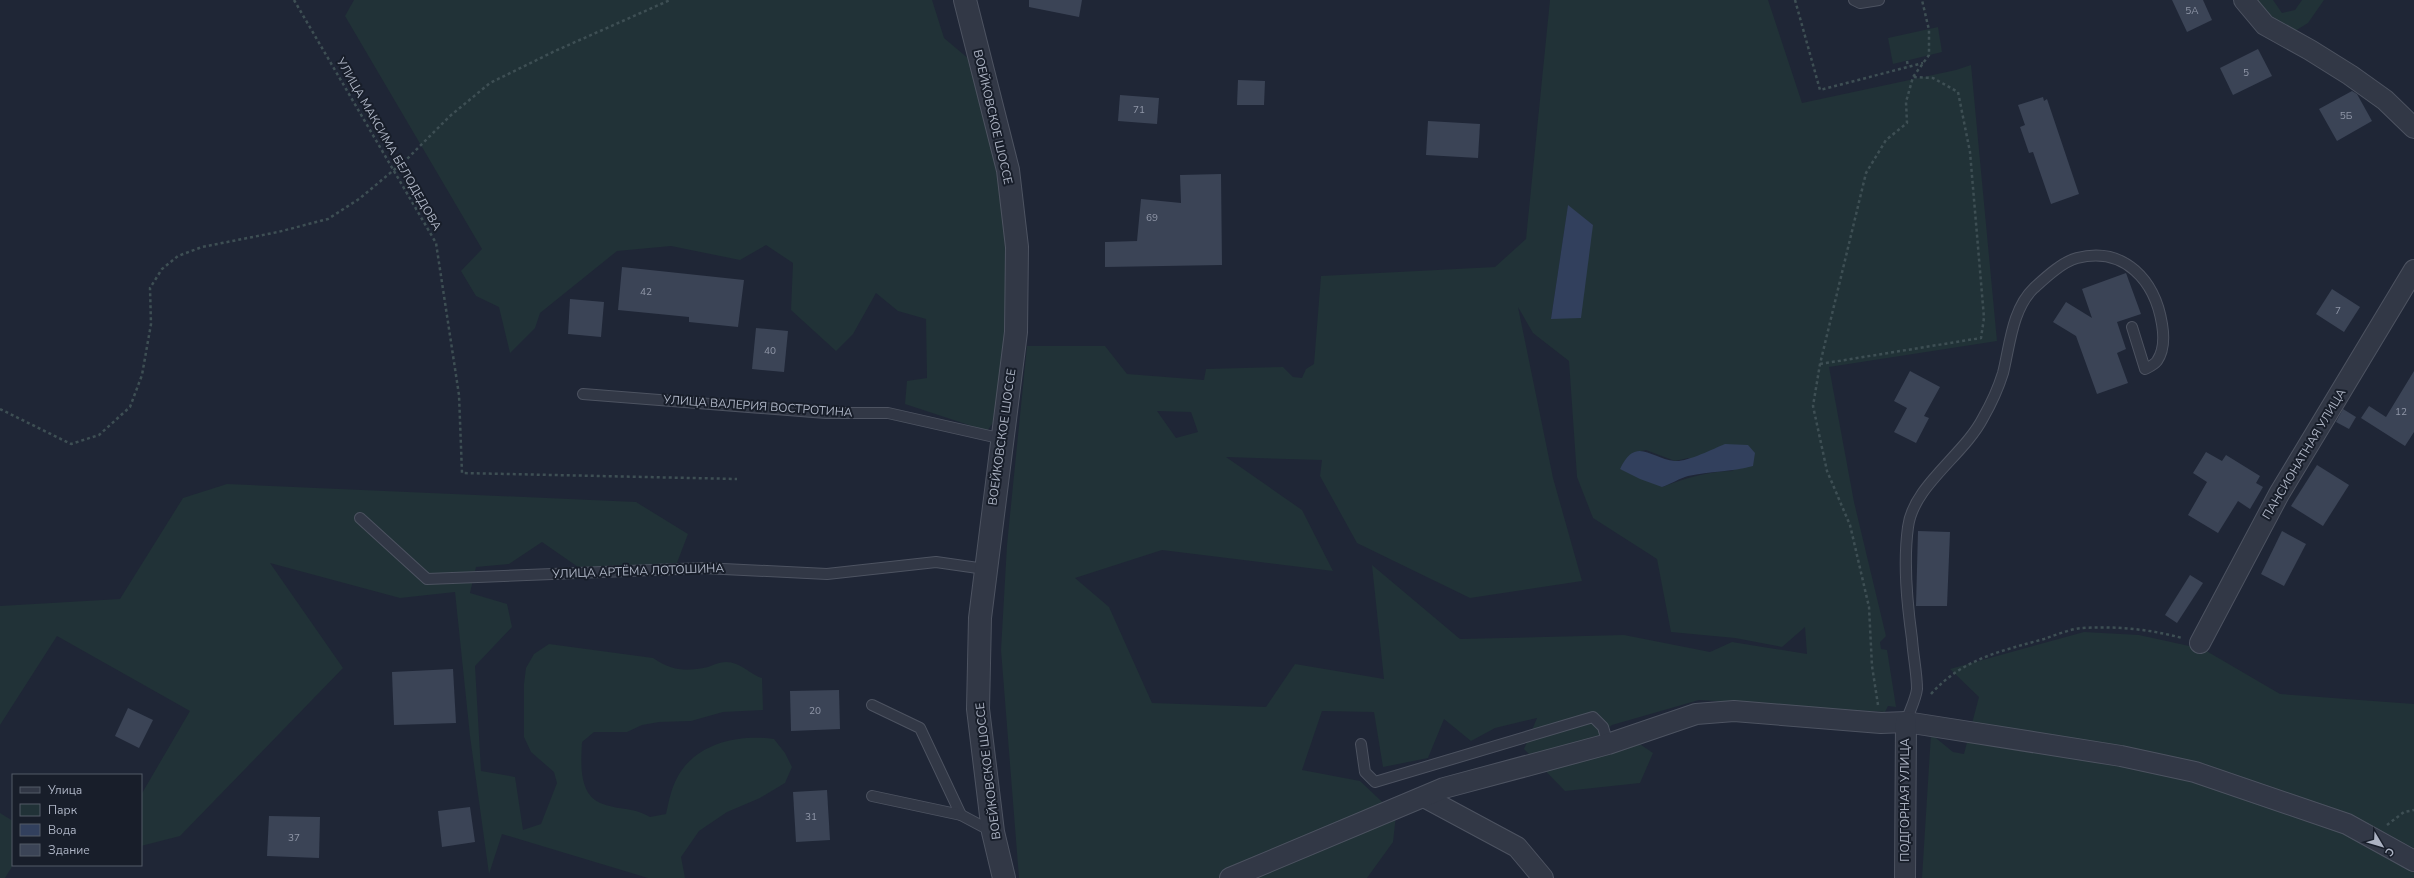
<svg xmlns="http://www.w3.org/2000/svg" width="2414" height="878" viewBox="0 0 2414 878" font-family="'Nunito Sans',sans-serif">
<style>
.green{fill:#213237;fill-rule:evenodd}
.water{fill:#32405d}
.building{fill:#3b4456}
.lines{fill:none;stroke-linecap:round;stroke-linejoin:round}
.service-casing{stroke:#4d5361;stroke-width:12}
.minor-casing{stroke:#4d5361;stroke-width:22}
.tertiary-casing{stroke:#4d5361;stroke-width:24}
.path{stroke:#3e4f54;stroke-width:2.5;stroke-dasharray:3 3;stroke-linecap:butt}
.service{stroke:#323846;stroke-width:10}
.minor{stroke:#323846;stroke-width:20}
.tertiary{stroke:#323846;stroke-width:22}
.labels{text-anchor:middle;stroke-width:4;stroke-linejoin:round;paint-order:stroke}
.number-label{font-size:10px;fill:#9097a8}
.street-label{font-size:12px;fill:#acb3c3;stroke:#181e2a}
</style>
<rect width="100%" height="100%" fill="#1f2636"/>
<g class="green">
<path d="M354,0H932L944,38L970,60L996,157L1011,294L996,419L987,431L905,404L907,381L927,378L926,319L898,311L876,293L853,334L836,351L791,310L793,263L766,245L740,260L671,246L617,251L540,313L535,328L510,353L499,307L476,296L461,271L482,249L345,16Z"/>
<path d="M1550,0H1768L1802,103L1956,70L1971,65L1997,341L1829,367L1854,502L1886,636L1880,642L1881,649L1887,650L1896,707L1888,706L1885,712L1699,700L1612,725L1599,736L1622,732L1653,753L1640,783L1565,791L1524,749L1537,718L1495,728L1471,741L1444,719L1428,758L1383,767L1374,712L1322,711L1302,770L1360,781L1396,815L1393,842L1367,878H1019L1001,650L1007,545L1027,346H1105L1127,374L1204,380L1206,369L1283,367L1293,377L1302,378L1306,369L1314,364L1321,276L1495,267L1526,239ZM1568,206L1593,225L1551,319ZM1518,307L1533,333L1569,361L1577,477L1593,518L1657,559L1671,632L1735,638L1782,647L1805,627L1807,654L1732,642L1710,652L1624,635L1460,639L1372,565L1384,679L1295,664L1266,707L1152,703L1109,607L1075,578L1162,550L1333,571L1302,510L1226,457L1322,460L1320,476L1357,543L1470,598L1582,581L1553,478ZM1157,411L1191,412L1198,432L1176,438ZM1646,450L1675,461L1688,458L1734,471C1708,471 1686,478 1662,487L1632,453Z"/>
<path d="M2254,0H2273L2282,13L2295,10L2302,0H2324L2308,23L2290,34L2271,21Z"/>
<path d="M1938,27L1942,52L1893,64L1888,38Z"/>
<path d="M227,484L636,502L688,534L675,568L637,573L578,567L542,542L509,564L476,567L470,593L507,604L512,627L475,666L481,771L515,777L523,830L541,824L557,783L554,772L531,752L524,737V684L526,668L534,654L549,644L653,658C673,671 685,672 708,667C713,665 720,662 726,662C741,662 749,674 762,678L763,710L723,712L691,721L659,722L642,725L627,732H594L582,742C581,763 578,796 603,804C622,811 630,806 650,817L666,814C669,801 671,789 677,778C695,743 739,734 774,739L785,753L792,767L785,783L760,798L727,812L699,831L681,857L685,878H648L502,834L489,874L470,736L455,592L400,598L270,563L343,668L180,836L141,846V795L190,711L57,636L0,725V606L120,599L183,498Z"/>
<path d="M2084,632L2139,635L2203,649L2280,694L2414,704V878H1922L1931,734L1953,752L1964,754L1979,697L1950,669Z"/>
<path d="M0,813L13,821V865L5,878H0Z"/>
</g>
<g class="water">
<path d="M1568,205L1593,225L1581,318L1551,319Z"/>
<path d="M1725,444L1748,445L1755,453L1753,466C1731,472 1710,471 1688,476C1680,478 1671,484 1662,487L1640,479L1620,469C1636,435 1651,459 1675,461C1687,462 1713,449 1725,444Z"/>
</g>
<g class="building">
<path d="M1029,0H1082L1079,17L1029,7Z"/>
<path d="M2172,0H2203L2212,20L2187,32Z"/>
<path d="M2258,49L2272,76L2233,95L2220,68Z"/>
<path d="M1238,80L1265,81L1264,105H1237Z"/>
<path d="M2352,91L2357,94L2372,121L2337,141L2319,109Z"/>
<path d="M1120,95L1159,98L1157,124L1118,121Z"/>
<path d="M2043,97L2044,101L2047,99L2079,194L2051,204L2033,152L2029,153L2020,127L2025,125L2018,105Z"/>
<path d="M1428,121L1480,124L1478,158L1426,155Z"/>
<path d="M1221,174L1222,265L1105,267V242L1137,241L1141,199L1181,203L1180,175Z"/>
<path d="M622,267L744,280L738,327L689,322V317L618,310Z"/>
<path d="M2126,273L2141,314L2117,322L2126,349L2117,353L2128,383L2097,394L2076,336L2053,322L2066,302L2092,318L2082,289Z"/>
<path d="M2332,289L2360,307L2344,332L2316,314Z"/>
<path d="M570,299L604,302L601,337L568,334Z"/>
<path d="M756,328L788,331L784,372L752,369Z"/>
<path d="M1910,371L1940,387L1924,416L1929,418L1916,443L1894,432L1907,408L1894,401Z"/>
<path d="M2414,371V432L2405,446L2361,418L2369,406L2386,417Z"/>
<path d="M2343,409L2356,417L2349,429L2336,422Z"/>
<path d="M2206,452L2222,461L2226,455L2260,476L2256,483L2263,487L2250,509L2238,501L2218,533L2188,515L2207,482L2193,473Z"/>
<path d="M2317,465L2349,485L2323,526L2291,506Z"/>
<path d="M1918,531L1950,532L1947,606H1916Z"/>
<path d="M2282,531L2306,544L2284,586L2261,574Z"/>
<path d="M2190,575L2203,583L2177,623L2165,615Z"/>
<path d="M453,669L456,723L394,725L392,672Z"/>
<path d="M839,690L840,729L791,731L790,691Z"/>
<path d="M128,708L153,720L139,748L115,736Z"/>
<path d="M827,790L830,840L796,842L793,792Z"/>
<path d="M470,807L475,842L442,847L438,811Z"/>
<path d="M269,816L320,817L319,858L267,856Z"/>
</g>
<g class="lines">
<g class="service-casing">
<g id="service">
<path d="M1854,0L1860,3L1879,0"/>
<path d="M583,394L826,413H888L1003,439"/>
<path d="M360,518L427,579L703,568L827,574L936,562L985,569"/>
<path d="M872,705L920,728L961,815"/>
<path d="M1906,722C1909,712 1916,699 1917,689C1917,673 1913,655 1912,639C1907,603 1903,564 1908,527C1913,486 1964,455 1983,418C1991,404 1998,389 2003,373C2010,345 2012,309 2034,288C2045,278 2062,262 2077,258C2125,246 2155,281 2162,324C2164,336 2164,351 2157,361C2154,365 2149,367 2145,369L2132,327"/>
<path d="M1361,744L1365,772L1375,782L1593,717L1603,727L1608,744"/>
<path d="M872,796L961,815L993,832"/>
</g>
</g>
<g class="minor-casing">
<g id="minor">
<path d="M2244,0L2265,25L2310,50L2350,75L2385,100L2414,128"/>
<path d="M2200,643L2279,494L2414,270"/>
<path d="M1424,797L1517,847L1543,878"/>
<path d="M1230,878L1444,788L1608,744L1696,714L1734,711L1881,723L1906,722L2121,756L2195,772L2347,824L2414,861"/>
<path d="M1905,878L1906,722"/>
</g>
</g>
<g class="tertiary-casing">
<path id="tertiary" d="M965,0L1008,170L1017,247L1016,332L980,618L978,709L993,832L1004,878"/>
</g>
<g class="path">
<path d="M294,0L436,243L459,395L462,473L737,479"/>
<path d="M1795,0L1820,90L1923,63"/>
<path d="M1907,61L1908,67"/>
<path d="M1820,364L1981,338L1984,318L1970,152L1958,92L1933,78L1913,77"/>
<path d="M0,409L71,444L99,435L130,407L142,375L151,324L150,288L162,269L178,256L202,247L278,232L328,219L359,199L407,159L450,116L490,83L555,51L670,0"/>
<path d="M1931,694C1962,659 2001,651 2044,639C2056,635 2070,629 2082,628C2116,626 2149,629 2182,638"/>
<path d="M1878,705L1872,666L1869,607L1850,525L1827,471L1813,406L1820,364L1866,173L1886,140L1907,123L1906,102L1913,77L1929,55V30L1922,0"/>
<path d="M2387,825L2404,812L2414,810"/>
</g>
<use href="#service" class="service"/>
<use href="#minor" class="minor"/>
<use href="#tertiary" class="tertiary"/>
</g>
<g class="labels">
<g class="number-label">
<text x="2192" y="14">5А</text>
<text x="2246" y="76">5</text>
<text x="1139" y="113">71</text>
<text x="2346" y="119">5Б</text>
<text x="1152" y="221">69</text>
<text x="646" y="295">42</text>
<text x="2338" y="314">7</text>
<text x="770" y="354">40</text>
<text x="2401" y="415">12</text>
<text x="815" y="714">20</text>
<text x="811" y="820">31</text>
<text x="294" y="841">37</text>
</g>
<g class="street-label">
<text transform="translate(993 117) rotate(77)" y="4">ВОЕЙКОВСКОЕ ШОССЕ</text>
<text transform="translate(389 144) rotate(60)" y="4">УЛИЦА МАКСИМА БЕЛОДЕДОВА</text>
<text transform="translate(758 406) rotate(4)" y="4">УЛИЦА ВАЛЕРИЯ ВОСТРОТИНА</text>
<text transform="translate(1002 437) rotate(-82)" y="4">ВОЕЙКОВСКОЕ ШОССЕ</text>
<text transform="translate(2304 454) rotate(-59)" y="4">ПАНСИОНАТНАЯ УЛИЦА</text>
<text transform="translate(638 571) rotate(-2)" y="4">УЛИЦА АРТЁМА ЛОТОШИНА</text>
<text transform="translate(988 771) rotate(-97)" y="4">ВОЕЙКОВСКОЕ ШОССЕ</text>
<text transform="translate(1905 800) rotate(-90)" y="4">ПОДГОРНАЯ УЛИЦА</text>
</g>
</g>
<rect x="12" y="774" width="130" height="92" fill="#181e2a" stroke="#535a67"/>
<rect x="20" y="787" width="20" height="6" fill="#323846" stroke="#535a67"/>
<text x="48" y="794" font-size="12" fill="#acb3c3">Улица</text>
<rect x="20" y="804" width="20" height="12" fill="#213237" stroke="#535a67"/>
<text x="48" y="814" font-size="12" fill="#acb3c3">Парк</text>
<rect x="20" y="824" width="20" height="12" fill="#32405d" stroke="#535a67"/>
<text x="48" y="834" font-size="12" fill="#acb3c3">Вода</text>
<rect x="20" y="844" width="20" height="12" fill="#3b4456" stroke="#535a67"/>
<text x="48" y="854" font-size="12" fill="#acb3c3">Здание</text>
<g transform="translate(2382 846) rotate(128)" stroke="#181e2a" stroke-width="3" paint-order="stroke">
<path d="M0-3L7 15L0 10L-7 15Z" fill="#acb3c3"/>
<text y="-6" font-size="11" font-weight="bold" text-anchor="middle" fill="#acb3c3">С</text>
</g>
</svg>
